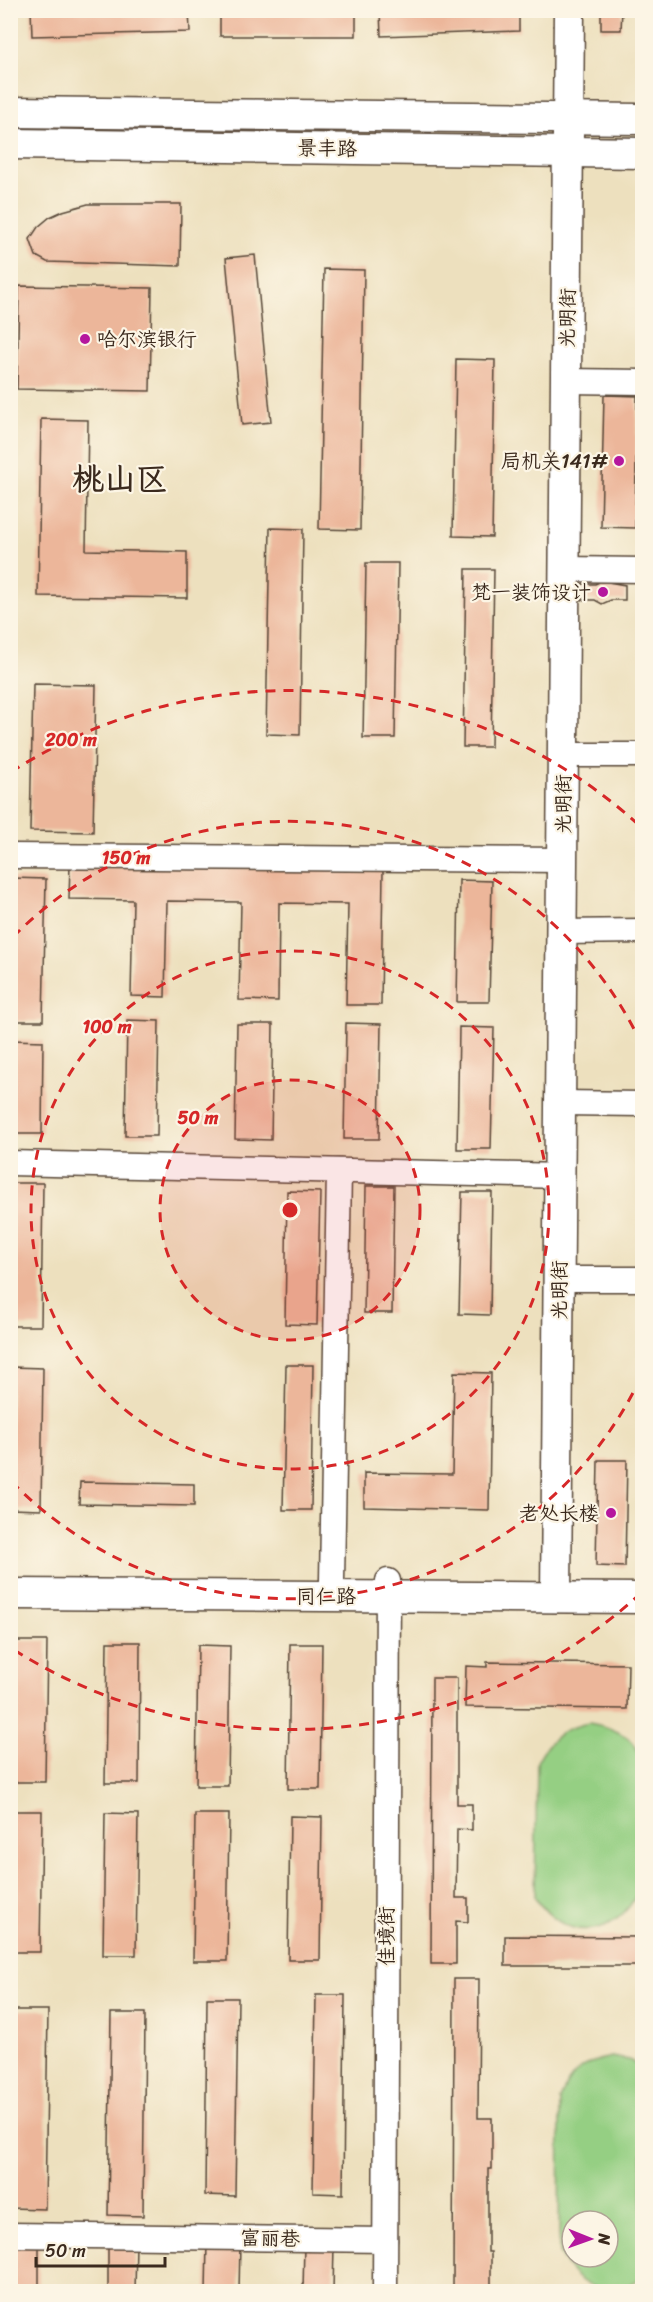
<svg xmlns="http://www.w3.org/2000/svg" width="653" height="2302" viewBox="0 0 653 2302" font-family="Sriracha,'LXGW WenKai TC',sans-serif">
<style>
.green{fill:#95cf83;stroke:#687c50;stroke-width:1.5;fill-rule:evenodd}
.building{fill:#ecb69a}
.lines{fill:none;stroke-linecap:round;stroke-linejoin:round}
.minor-casing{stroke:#564536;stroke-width:27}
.major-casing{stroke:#564536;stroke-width:33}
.minor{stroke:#fff;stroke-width:24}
.major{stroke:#fff;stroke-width:30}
.ring{fill:none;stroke:#d62828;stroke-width:3;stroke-dasharray:10 8}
.poi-dot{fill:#b5179e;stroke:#fcf5e5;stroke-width:2}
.labels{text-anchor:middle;stroke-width:4.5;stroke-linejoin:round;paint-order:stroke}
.street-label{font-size:20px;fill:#3b2a1e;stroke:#fcf5e5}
.poi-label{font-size:20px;fill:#3b2a1e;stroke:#fcf5e5;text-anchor:end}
.town-label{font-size:32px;font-weight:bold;fill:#3b2a1e;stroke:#fcf5e5}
.centre{fill:#d62828;stroke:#fcf5e5;stroke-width:3}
.ring-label{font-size:18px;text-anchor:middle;font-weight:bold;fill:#d62828;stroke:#fcf5e5;stroke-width:4.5;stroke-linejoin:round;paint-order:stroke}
</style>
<rect width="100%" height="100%" fill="#fcf5e5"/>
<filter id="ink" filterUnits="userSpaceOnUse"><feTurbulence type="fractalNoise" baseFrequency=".0167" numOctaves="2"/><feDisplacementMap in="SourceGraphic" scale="12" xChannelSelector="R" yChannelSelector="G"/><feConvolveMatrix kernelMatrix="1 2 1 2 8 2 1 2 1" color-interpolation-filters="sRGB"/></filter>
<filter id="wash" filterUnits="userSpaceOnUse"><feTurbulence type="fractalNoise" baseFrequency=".008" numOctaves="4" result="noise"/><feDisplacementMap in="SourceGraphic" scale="24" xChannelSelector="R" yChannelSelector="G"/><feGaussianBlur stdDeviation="1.35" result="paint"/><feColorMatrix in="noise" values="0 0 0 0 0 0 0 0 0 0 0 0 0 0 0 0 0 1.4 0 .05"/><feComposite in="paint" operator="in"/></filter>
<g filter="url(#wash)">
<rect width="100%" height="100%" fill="#ede0be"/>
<g class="green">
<path d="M589,1723C614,1727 642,1739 642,1768L639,1890C616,1940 564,1943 535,1897L537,1762C549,1738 563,1728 589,1723Z"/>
<path d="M612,2057L629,2060L642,2068V2277C609,2302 577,2288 559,2253L560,2100C569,2073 584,2062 612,2057ZM572,2221H608V2257H572Z"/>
</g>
<g id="blocks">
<g class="building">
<path d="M31,10H189L190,32L32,36Z"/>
<rect x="220" y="10" width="136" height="26"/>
<path d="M380,10H519V31L381,36Z"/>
<path d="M601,10H622L621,30H601Z"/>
<path d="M88,204H181L180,266L47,262L36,256L30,239L38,227L50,217L63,211Z"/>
<path d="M255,255L271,422L242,425L226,258Z"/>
<path d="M324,269L364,270L360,530L319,529Z"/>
<path d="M19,286L152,288L150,391L17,389Z"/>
<path d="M456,359L495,360L492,537L453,536Z"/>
<path d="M604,395L637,396L635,528L601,527Z"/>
<path d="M41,419L88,420L86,550L187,552V598L38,596Z"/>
<path d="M270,528L303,529L300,735L266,734Z"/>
<path d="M366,563H398L395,738H363Z"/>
<path d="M466,569H494L491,747H463Z"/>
<path d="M602,581L625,585V600H611L602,604L595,600H582V584H595Z"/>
<path d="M33,684L96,685L93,832L30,831Z"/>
<path d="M70,864L383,870L381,1005H346L348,904L279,903L278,1001L239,1000L241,902L167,901L165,997L131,996L133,900L69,899Z"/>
<path d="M12,878L46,879L43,1021H10Z"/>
<path d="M459,880L492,881L489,1002H457Z"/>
<path d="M127,1020L159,1021L157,1136H125Z"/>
<path d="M346,1023L381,1024L379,1139H344Z"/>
<path d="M237,1024H273L271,1140L235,1139Z"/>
<path d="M459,1027L494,1028L491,1149H457Z"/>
<path d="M10,1040L43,1041L42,1134H10Z"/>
<path d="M10,1183H43L41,1326H10Z"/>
<path d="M366,1186H394L392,1313H364Z"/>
<path d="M287,1191L320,1192L317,1325L285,1324Z"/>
<path d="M462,1192H492L490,1315L459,1314Z"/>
<path d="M286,1365H313L311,1510H283Z"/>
<path d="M11,1367L43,1368L41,1510L10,1509Z"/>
<path d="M454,1372L491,1373L489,1510L364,1507V1473L452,1474Z"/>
<path d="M598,1460H627L625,1567L596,1566Z"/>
<path d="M80,1482L194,1484V1506L79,1504Z"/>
<path d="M15,1641H47L45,1782H13Z"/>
<path d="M107,1642H140L139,1783H105Z"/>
<path d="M290,1644H322L320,1789H288Z"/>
<path d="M198,1645L230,1646L228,1786H196Z"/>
<path d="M487,1662L628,1664L627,1709L465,1707L466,1666L487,1667Z"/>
<path d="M432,1678H457V1804H472V1830L457,1829L456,1898H468V1922L456,1921V1964H431Z"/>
<path d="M11,1811H42L40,1952H10Z"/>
<path d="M105,1813L138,1814L136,1955H103Z"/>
<path d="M195,1814H229L227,1961H193Z"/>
<path d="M290,1816L322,1817L320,1960H288Z"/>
<path d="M505,1936L642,1937V1966H505Z"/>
<path d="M454,1979H479L478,2118H492V2169H488V2252H491V2292H453Z"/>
<path d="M316,1995H345L343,2194L313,2193Z"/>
<path d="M207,1998H238L235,2196L205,2195Z"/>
<path d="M12,2010H48L45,2209L10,2208Z"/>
<path d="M111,2013H145L143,2216L108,2215Z"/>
<rect x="10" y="2239" width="29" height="53"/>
<path d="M207,2242L240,2243L239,2292H206Z"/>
<path d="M108,2243H136L135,2292H108Z"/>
<path d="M304,2244H334L333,2292H303Z"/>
</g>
</g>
</g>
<g filter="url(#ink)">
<use href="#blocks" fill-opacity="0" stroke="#564536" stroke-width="1.5"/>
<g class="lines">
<g class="minor-casing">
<g id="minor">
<path d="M567,381L642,382"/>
<path d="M565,569L642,570"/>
<path d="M563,755H642"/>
<path d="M10,856L563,860"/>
<path d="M562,932L642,931"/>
<path d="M561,1103L642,1104"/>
<path d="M10,1163L560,1176"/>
<path d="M559,1279H642"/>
<path d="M332,1581L339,1171"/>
<path d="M10,2235L385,2240"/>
<path d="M385,2292L388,1581"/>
</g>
</g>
<g class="major-casing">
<g id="major">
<path d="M10,112L642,119"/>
<path d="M10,144L642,153"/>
<path d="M10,1594L642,1598"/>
<path d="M556,1597L569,10"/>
</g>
</g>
<use href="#minor" class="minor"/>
<use href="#major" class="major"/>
</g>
</g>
<circle cx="290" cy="1210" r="130" fill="#d62828" fill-opacity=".12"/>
<g class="ring">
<circle cx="290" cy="1210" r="130"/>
<circle cx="290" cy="1210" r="259"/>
<path d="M641 1377A389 389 0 0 1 13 1483M13 937A389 389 0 0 1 641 1043"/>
<path d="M641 1593A519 519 0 0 1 11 1648M11 772A519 519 0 0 1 641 827"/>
</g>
<g class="poi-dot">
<circle cx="85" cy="339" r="6"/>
<circle cx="619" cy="461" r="6"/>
<circle cx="603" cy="592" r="6"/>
<circle cx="611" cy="1513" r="6"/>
</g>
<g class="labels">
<g class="street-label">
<text transform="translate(327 148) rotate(1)" y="7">景丰路</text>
<text transform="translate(567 318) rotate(-89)" y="7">光明街</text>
<text transform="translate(563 804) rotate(-90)" y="7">光明街</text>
<text transform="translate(559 1290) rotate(-90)" y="7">光明街</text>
<text x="326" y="1603">同仁路</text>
<text transform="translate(386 1936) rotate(-90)" y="7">佳境街</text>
<text transform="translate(270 2238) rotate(1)" y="7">富丽巷</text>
</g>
<g class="poi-label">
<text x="97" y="346" text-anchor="start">哈尔滨银行</text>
<text x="607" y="468">局机关141#</text>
<text x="591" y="599">梵一装饰设计</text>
<text x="599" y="1520">老处长楼</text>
</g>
<g class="town-label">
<text x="120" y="490">桃山区</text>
</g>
</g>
<circle cx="290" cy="1210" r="9" class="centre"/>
<g class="ring-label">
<text x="71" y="746">200 m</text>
<text x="126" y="864">150 m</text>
<text x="107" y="1033">100 m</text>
<text x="198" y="1124">50 m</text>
</g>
<rect width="653" height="2302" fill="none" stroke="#fcf5e5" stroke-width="36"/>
<g transform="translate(590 2239) rotate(91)"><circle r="28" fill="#fcf5e5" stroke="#afa495" stroke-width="1.5"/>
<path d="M0-4.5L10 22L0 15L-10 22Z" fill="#b5179e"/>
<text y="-9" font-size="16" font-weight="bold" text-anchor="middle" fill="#3b2a1e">N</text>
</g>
<path d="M36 2257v9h129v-9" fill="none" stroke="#3b2a1e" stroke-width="3"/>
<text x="45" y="2257" font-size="18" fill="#3b2a1e" stroke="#fcf5e5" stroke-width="4.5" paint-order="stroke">50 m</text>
</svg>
